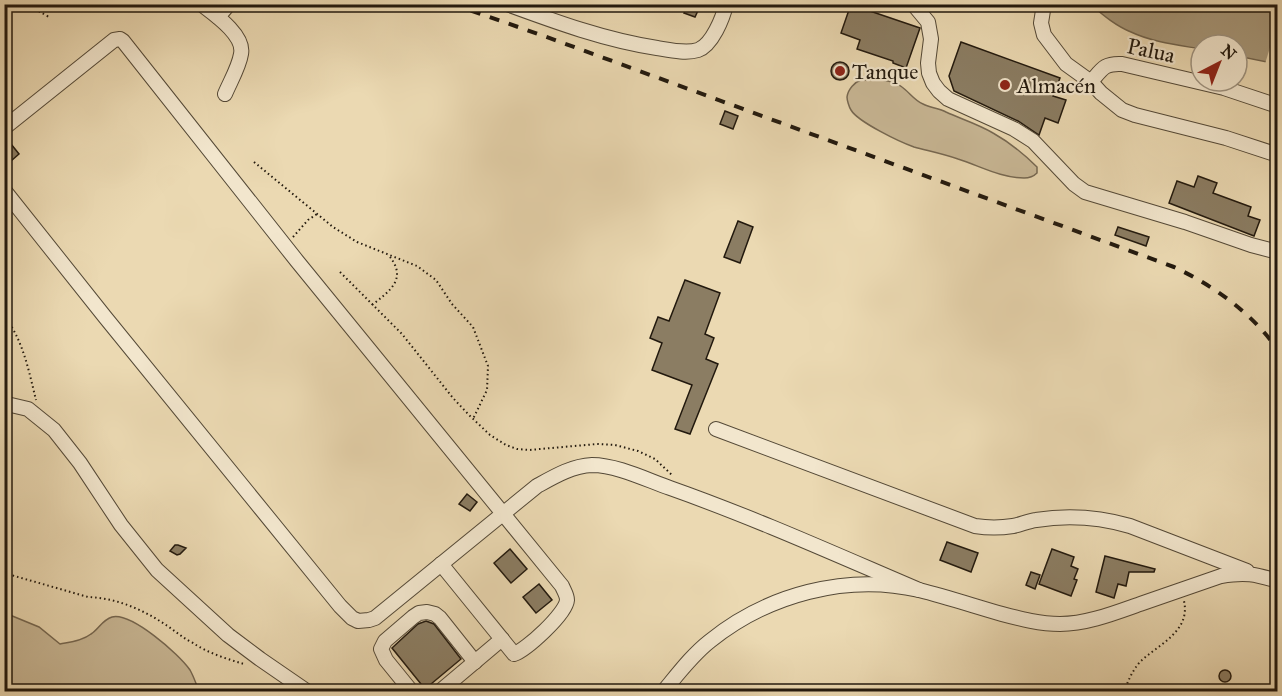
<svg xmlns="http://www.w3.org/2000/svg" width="1282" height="696" viewBox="0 0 1282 696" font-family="'IM FELL Great Primer',serif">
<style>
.green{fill:#c9b896;stroke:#766852;stroke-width:1.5}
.water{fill:#a7987a;stroke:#72654f;stroke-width:1.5}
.pier{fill:#ebd9b2}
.building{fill:#8b7d63;stroke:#22190e;stroke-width:1.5}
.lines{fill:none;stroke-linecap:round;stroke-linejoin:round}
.minor-casing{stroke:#544937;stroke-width:16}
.path{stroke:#22190e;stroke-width:2;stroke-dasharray:1.5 3;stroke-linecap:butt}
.minor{stroke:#f2e6cd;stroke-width:14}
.rail{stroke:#22190e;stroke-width:4;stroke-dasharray:10 10;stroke-linecap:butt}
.poi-dot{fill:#8f2418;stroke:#f2e6cd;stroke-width:2}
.labels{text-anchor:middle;stroke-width:4.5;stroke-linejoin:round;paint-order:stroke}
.street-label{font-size:22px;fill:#22190e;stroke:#f2e6cd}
.poi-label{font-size:22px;fill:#22190e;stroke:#f2e6cd;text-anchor:start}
</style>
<rect width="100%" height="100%" fill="#ebd9b2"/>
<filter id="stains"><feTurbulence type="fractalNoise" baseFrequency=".00333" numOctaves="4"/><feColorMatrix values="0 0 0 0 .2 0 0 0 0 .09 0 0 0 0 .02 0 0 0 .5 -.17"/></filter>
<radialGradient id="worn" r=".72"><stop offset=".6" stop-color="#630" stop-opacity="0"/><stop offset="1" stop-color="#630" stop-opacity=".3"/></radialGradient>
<g class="green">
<path d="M861,80C875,80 890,78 902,87C909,92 915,101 923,104C931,108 939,108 946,112C961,119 978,124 993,133C1009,142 1024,154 1037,167V173C1033,177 1030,178 1024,178C1001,178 980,166 958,159C944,154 929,151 914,147C900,142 858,122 851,110C849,107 847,100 847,97C848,89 855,82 861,80Z"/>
<path d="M5,613L39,627L60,644C70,642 82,641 91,634C99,629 102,620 112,617C131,612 179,654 190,670C194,677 196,684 199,691H5Z"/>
</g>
<path class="water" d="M1091,5H1277V64L1237,56V45H1201V49C1178,45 1152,42 1131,32C1116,26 1103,15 1091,5Z"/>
<path class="pier" d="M1277,24V49L1272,65L1265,64Z"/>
<g class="building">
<path d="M688,4H701L695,17L684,13Z"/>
<path d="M851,4H866L864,9L920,28L906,68L893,63V61L857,49L860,40L841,33Z"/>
<path d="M961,42L1060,78L1053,96L1066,100L1058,123L1045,118L1039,135L1018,121L954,91L949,76Z"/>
<circle cx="840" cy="71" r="9"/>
<path d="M725,111L738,116L733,129L720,124Z"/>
<path d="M11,144L19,154L4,167V150Z"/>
<path d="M1198,176L1217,183L1213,193L1251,207L1248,216L1260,220L1254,236L1169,203L1177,181L1194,187Z"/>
<path d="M738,221L753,227L740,263L724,257Z"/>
<path d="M1118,227L1149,237L1146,246L1115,235Z"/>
<path d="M685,280L720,293L705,334L714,338L706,359L718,364L690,434L675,429L692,385L652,370L662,343L650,338L658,317L669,321Z"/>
<path d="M467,494L477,502L470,511L459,504Z"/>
<path d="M947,542L978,553L971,572L940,560Z"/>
<path d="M175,545H178L186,548L180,554L177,555L170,551Z"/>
<path d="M510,549L527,569L511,583L494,563Z"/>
<path d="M1052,549L1074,557L1071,566L1078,569L1074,579L1077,580L1071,596L1039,584Z"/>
<path d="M1105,556L1155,569L1154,572H1129L1126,586L1118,584L1114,598L1096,592Z"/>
<path d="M1031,572L1040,575L1035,589L1026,585Z"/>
<path d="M539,584L552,600L536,613L523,597Z"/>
<path d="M426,621L434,624L461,659L425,689L392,648L418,624Z"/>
<circle cx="1225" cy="676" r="6"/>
</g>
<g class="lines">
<g class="minor-casing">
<g id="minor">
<path d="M201,4C214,14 245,35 241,54C239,67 230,82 225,94"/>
<path d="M507,4C556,22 605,40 657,48C669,50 686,54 698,50C712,45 723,18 726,4"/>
<path d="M913,4L928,22L931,39L928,63L929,73L933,83L939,91L948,99L1014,129L1033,141L1074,184L1085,192L1185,222L1251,245L1278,252"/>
<path d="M1044,4L1041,23L1044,35L1066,64L1091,82L1101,93L1122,110L1135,115L1226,138L1278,155"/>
<path d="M218,17L229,4"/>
<path d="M1091,82C1102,69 1104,63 1122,64L1224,88L1278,106"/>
<path d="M4,128L114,40L120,39L123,41L297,261L562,586C564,591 567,595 567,600C566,614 526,650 514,654L441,564"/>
<path d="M4,190L105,317L340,606L352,618L358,621L369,620L375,618L537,486C555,476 572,466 592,465C617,465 647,480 670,488C755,518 837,555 919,590"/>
<path d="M4,405H11L28,409L54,430L80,463L121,525L157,570L228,635L260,659L308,692"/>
<path d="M716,429L975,526C988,528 1000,528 1013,526C1020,525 1028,521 1036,520C1067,515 1099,517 1130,526L1247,571"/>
<path d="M412,692L386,660L381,649L385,641L413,617L419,613L427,612L435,614L440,618L475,662"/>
<path d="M439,692L502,639"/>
<path d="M663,692C678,674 692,655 710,641C767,595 846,573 919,590C947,597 974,606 1002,614C1021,619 1040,624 1060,624C1088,624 1117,612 1143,603C1169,594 1195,585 1221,576C1246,572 1254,574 1278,581"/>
</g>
</g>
<g class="path">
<path d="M4,8C24,4 32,7 49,17"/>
<path d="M254,162L333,227L357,242L417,266L436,280L452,304L473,327L488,366L487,390L473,419"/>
<path d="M293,237L308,220L317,214"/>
<path d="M340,272L402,334L453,398L469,415L490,435L506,445L517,449L529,450L597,444L615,445L638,451L655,459L672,475"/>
<path d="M372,305C390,291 407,279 390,257"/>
<path d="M4,316C23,339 29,372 36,400"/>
<path d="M4,573L88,597C116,598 142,609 166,625C175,631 183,638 193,643C208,653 227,659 244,664"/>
<path d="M1124,692C1128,681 1132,671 1140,662C1157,645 1191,632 1184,601"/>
</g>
<use href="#minor" class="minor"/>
<path class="rail" d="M452,4L544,36L1174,267C1214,286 1252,313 1278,350"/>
</g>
<g class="poi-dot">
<circle cx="840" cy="71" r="6"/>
<circle cx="1005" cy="85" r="6"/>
</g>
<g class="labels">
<g class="street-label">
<text transform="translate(1151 50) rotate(12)" y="8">Palua</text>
</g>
<g class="poi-label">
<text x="852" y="79">Tanque</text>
<text x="1017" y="93">Almacén</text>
</g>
</g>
<rect width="1282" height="696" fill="none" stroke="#ebd9b2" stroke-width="24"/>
<rect x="6" y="6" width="1270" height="684" fill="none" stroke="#22190e" stroke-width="3"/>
<rect x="12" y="12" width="1258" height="672" fill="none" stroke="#22190e" stroke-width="1.5"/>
<g transform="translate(1219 63) rotate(42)"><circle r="28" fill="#f2e6cd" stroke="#9f9481" stroke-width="1.5"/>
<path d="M0-4.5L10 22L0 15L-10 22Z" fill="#8f2418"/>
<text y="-9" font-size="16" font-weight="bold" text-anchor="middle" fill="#22190e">N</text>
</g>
<rect width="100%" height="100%" filter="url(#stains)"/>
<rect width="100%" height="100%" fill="url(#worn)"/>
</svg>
